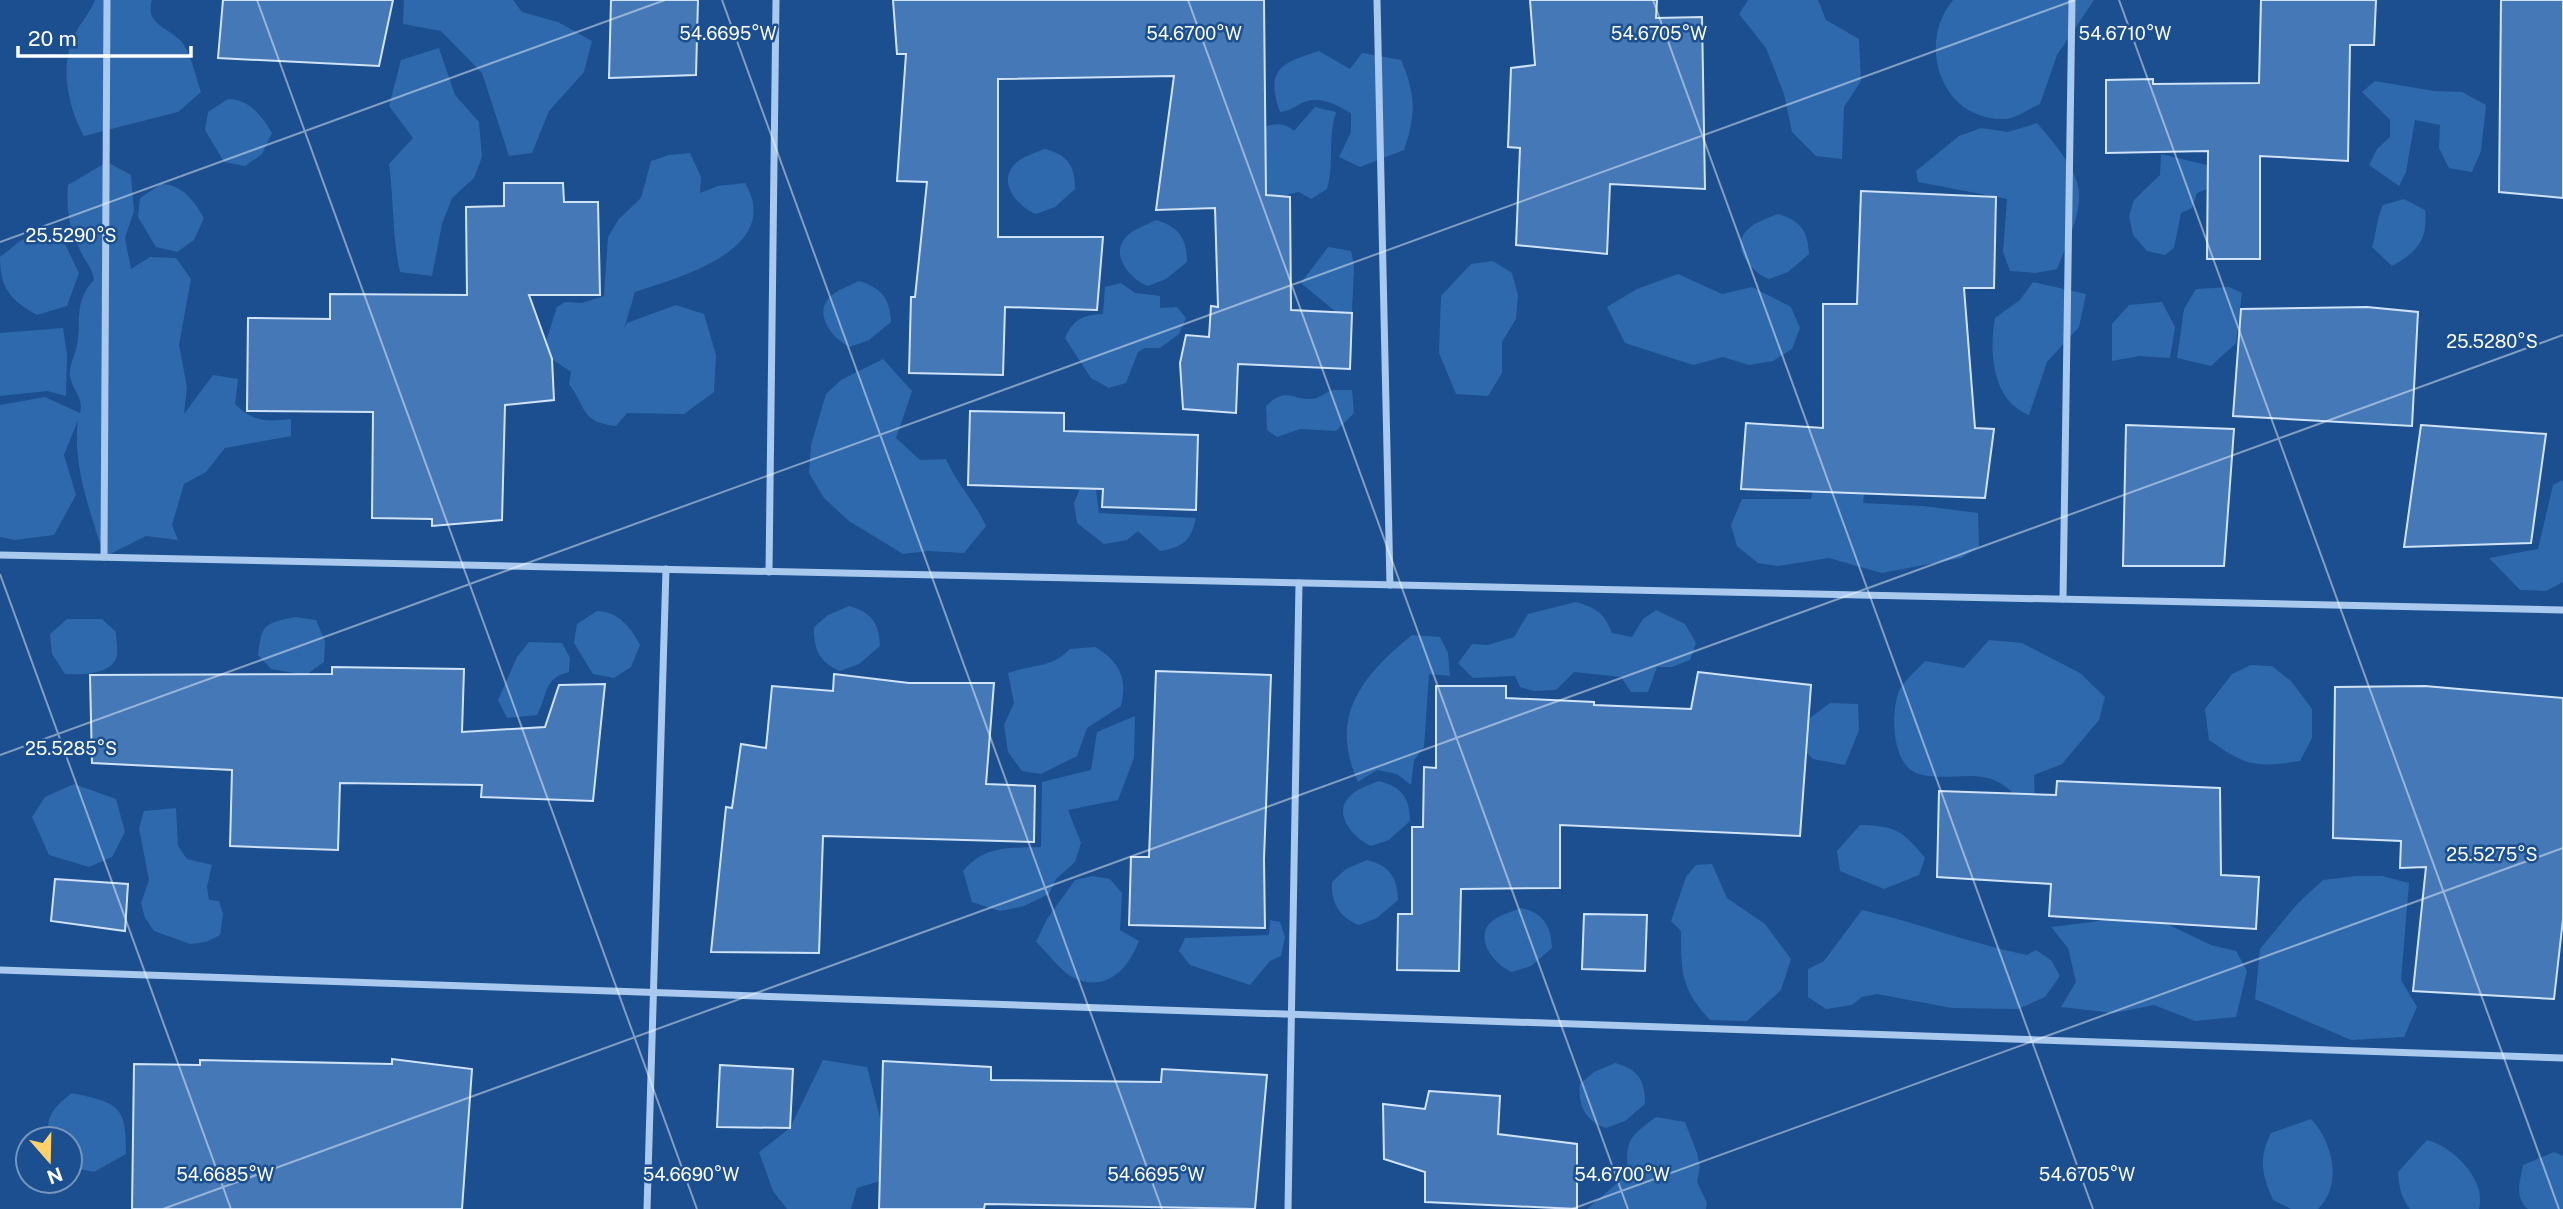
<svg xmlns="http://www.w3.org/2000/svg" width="2563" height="1209" viewBox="0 0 2563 1209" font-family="'Public Sans',sans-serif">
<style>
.green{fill:#2e69ad}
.building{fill:#4478b7;stroke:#cfe3fa;stroke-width:2}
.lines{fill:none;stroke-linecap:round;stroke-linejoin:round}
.street{stroke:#a9c9ee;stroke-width:7}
.ticks{fill:none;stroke:#fff;stroke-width:2;stroke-opacity:0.45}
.ticks-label{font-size:18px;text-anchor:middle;fill:#fff;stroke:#1b4f8f;stroke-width:5;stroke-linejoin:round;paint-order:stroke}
</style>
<rect width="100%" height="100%" fill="#1b4f8f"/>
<g class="green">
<path d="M95,0H152C144,27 172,27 184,45C192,58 196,78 201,92L178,112L84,136C68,108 59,64 75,34C81,22 90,13 95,0Z"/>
<path d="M404,0H513L522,12L558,22L592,41L584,72L549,111L532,153L509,156L482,73L441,31L403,24Z"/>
<path d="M1748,0H1818L1826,20L1859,39L1861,81L1844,107L1842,159L1816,156L1792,132L1784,94L1766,48L1739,14Z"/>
<path d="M1953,0H2094L2057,55L2040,104C2030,108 2016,119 2005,119C1941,121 1916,44 1953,0Z"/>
<path d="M439,48L455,95L479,122L482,157L474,178L452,198L442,224L432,276L400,272C392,236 394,201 389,164L413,138L389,106L401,60Z"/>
<path d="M1319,51L1350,69L1362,53L1401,60C1416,94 1416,115 1404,150L1360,167L1339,157L1351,132V113C1337,105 1323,97 1307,101C1297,104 1292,111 1280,112C1265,69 1281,63 1319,51Z"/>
<path d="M2375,81L2434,91L2462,92L2486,105L2481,151L2472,172L2449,168L2439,148L2440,125L2415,120L2406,172L2399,186L2369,165L2377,149L2390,137V120L2362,92Z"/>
<path d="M228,99C249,99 262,116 272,133L262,154L245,166L224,162L205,130L208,112Z"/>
<path d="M1315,107L1336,112C1327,141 1335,160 1327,189L1311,199L1299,192L1265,200L1244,135C1262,128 1279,117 1294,131Z"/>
<path d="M2037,123C2092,187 2087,194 2057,269L2036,273L2010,271L2003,252L2007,199L1918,182L1916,171L1959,136L1981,128L2008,132Z"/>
<path d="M1045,149C1068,155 1075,166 1075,189L1055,207L1036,214C1019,208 997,183 1014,165C1021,157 1035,153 1045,149Z"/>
<path d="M690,153L701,177L700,193L718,186L745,183C784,249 680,277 635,292L624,329L627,323L676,305L704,314L716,355L714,392L684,414L627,413L616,426C580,422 587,408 569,384L571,372L552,359L546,341L557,307L565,302L582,303L604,296L608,237L619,219L641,198L651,161L669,155Z"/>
<path d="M2161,154L2219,168L2207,189L2197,193L2192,208L2181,213L2174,248L2165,255L2147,251L2133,235L2129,216L2134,200L2160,175Z"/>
<path d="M107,162L131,175L134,211L125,238L131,269L150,257L176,258L191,279L179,345L187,387L184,414L213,375L238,379L235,404C253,422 267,422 291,419V436L225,448L206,472L184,484L172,525L178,540L146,536L104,557C91,512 72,467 78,420L64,455L76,495L54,535L15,540L0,537V405L45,397L80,413C84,398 73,391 70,377C68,368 75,355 77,346C82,319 73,303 94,280C92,266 85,262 80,250C69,230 66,207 68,185Z"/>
<path d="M161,184C182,184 194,201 204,218L194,240L177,252L156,247L138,217L140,198Z"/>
<path d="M2404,199L2425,210C2428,241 2417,252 2392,266L2372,247C2377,232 2376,219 2383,205Z"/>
<path d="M1778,214C1800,220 1808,231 1809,254L1788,272L1769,279C1751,272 1730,248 1747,230C1755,222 1768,218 1778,214Z"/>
<path d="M1156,220C1179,227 1187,238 1187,262L1166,279L1148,286C1131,280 1109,255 1126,237C1133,229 1147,225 1156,220Z"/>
<path d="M36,234L63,240L79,273L67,306L37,315C10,300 0,288 0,257L20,241Z"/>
<path d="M1328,247L1351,251L1354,265L1352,312H1336L1301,283Z"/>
<path d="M1493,261L1512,273L1518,295L1516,319L1502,342V373L1488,396L1456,394L1439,353L1441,296L1471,264Z"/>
<path d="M1678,274L1722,294L1752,287L1791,307L1800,328L1792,349L1773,361L1749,365L1723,357L1693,365L1625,343L1607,307L1637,289Z"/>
<path d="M859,281C882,288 890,299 891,322L869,340L850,347C834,340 813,315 829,298C836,290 849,286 859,281Z"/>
<path d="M2033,282L2086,294L2079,327L2047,362L2029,415C1992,401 1989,352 1995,318L2020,300Z"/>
<path d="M1121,283L1135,293L1160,296V308L1177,307L1186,318L1179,334L1160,348H1145L1138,352L1126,383L1109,388L1091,378L1065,338C1074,319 1082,315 1103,314L1105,287Z"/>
<path d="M2229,287L2242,293L2236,343L2211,366L2177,358L2184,309L2196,289Z"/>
<path d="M2162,302L2175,327L2170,358L2139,356L2112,361V324L2129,305Z"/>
<path d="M63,328L67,355L66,396L47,391L0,396V333Z"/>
<path d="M883,359L912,391L896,438L920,460L946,459C957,484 975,502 986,526L964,553L928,551L903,554L849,521L824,498L809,473L811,445L826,394L841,380Z"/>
<path d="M1333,390H1352L1354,413L1336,431L1300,429L1277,437L1267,430L1266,406C1286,386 1293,400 1312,399C1319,398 1327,392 1333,390Z"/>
<path d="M1820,457L1867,471L1863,503L1923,506L1978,513L1979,546L1961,558L1882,573L1829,558L1778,566L1758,563L1737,546L1731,525L1742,499H1811Z"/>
<path d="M2563,480V582L2546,591L2520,590L2489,558L2538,549L2553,485Z"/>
<path d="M1095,482L1099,513L1196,518C1191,541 1183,547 1160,551L1138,531L1127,540L1104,544L1077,523L1074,503L1081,486Z"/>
<path d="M1576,602C1597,608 1604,613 1612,633L1632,637L1643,619L1656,610L1685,624L1696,643L1690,660L1672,667H1657L1648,692H1631L1621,677L1574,672L1556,690L1534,691L1520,687L1515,676L1473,678L1458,663L1472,644L1488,645L1514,637L1528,614Z"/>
<path d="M849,606C871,612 879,623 880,646L859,664L840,671C820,663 813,649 814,627L828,615Z"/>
<path d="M597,611C618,611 631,628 640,645L631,667L614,678L593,674L574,643L577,624Z"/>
<path d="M295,617L316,620L325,641L324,662L306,675L271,669L258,655C262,623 264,624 295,617Z"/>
<path d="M67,619H102L116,632C116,639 118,649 117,656C112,675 80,675 65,674L52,654L50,634Z"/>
<path d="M1412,635L1440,637L1448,653L1450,676L1429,674L1424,747L1414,760L1411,785L1397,774L1377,770L1358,782C1328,716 1362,676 1412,635Z"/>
<path d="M1989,640L2022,643L2080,673L2105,697L2099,720L2062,764L2034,775L2036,823C2026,809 2016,792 2000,783C1975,768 1942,783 1916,773C1892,763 1891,715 1898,694C1901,683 1917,670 1925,661L1964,668Z"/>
<path d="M529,642L562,643L570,658L569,672C543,678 548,695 537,715L507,718L498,700L517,657Z"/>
<path d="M1095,647C1119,661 1128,678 1121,706L1087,728L1077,756L1041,774L1022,771L1008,752L1004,725L1014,703L1008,673C1032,664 1051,669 1070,649Z"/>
<path d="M2251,665L2272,666L2291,681L2312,709V738L2300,761C2255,768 2246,766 2209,740L2205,709L2232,674Z"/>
<path d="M1830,703L1858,704L1859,730L1845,765L1813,759L1799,745L1803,723Z"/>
<path d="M1135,716L1134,758L1118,800L1068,810L1081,843L1075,862L1056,879L1049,894L1024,906L1000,911L972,902L963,871C985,845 1010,848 1041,847L1042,782L1091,770L1097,732Z"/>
<path d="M1379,781C1401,787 1410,797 1410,821L1389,840L1371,846C1355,839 1332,815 1349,797C1356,789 1369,785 1379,781Z"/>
<path d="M74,784L116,799L125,832L112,857L89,867L49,855L32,817L45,797Z"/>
<path d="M176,808L178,846L187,859L212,865L207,887L209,900L219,901L223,914L220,935L206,942L190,944L154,931L145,918L141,903L149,880L139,828L144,811Z"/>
<path d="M1860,825C1896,826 1902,830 1925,858L1919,875L1884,889L1840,871L1837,851Z"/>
<path d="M1367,860C1390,866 1397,877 1398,900L1377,918L1359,925C1339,917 1331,903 1332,882L1346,869Z"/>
<path d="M1712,864L1727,898L1765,924L1791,959L1781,990L1747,1021L1710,1020C1681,989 1681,972 1681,931L1671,921L1686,877L1696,865Z"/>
<path d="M1093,876L1110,879L1122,893L1120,930L1139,941C1128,969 1106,994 1072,977C1060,970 1047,952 1036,942L1047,919L1075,880Z"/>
<path d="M2356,876H2382L2409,883L2401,980L2417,1007L2404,1037L2351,1040L2255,999L2260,949L2298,903L2323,880Z"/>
<path d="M1521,908C1543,913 1551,925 1552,948L1531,966L1512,972C1496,966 1474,940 1490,923C1498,915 1511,912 1521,908Z"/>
<path d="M1862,910C1918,923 1970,943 2027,955L2036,950L2051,960L2060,976L2045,997L2018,1009L1952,1008L1877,994L1862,997L1852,1005L1826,1009L1808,997V969L1824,961Z"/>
<path d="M2116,919L2167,924L2211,945L2236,951L2247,971L2236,1017L2195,1021L2154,1005L2114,1013L2061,1007L2076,982L2068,948L2051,927Z"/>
<path d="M1270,920L1280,922L1285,937L1281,956L1270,961L1250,985L1190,965L1179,951L1185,938L1269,935Z"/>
<path d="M823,1060L867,1067L889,1153L880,1181L857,1188L851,1209H787L773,1191L759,1152L790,1128Z"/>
<path d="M1615,1063C1638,1069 1645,1080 1645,1104L1625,1121L1606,1128C1585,1121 1578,1106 1580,1084L1594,1072Z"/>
<path d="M72,1093C117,1103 127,1104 126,1154L94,1172L70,1167V1139H49C45,1116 54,1107 72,1093Z"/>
<path d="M1656,1117L1685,1122L1697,1153L1700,1167L1697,1182L1707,1203L1706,1209H1587L1628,1174C1625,1140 1629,1137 1656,1117Z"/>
<path d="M2311,1119C2333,1142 2343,1185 2318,1209H2291L2273,1200C2262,1175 2258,1159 2271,1133Z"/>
<path d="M2427,1140C2452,1146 2487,1180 2479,1209H2410C2401,1198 2399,1186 2398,1172Z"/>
<path d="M2554,1152L2563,1156V1209H2528C2514,1197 2520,1181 2523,1165Z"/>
</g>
<g class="building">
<path d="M223,0H393L379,66L218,58Z"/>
<path d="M611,0H698L696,75L609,78Z"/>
<path d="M893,0H1264L1266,195L1290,197L1291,310L1352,313L1350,369L1238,364L1236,413L1183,409L1180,363L1186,335L1209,337L1211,306L1218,307L1215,208L1156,210L1174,76L998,79V237H1103L1097,310L1005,307L1003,375L909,373L911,297H915L927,182L897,181L906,54H897Z"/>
<path d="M1530,0H1657L1656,18L1702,17L1705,189L1610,184L1607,254L1516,245L1520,148L1508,147L1511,68L1535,65Z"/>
<path d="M2261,0H2376L2374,45H2350L2348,161L2260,156V259H2207L2208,151L2106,153V80L2153,79V84L2259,83Z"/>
<path d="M2501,0H2563V198L2499,192Z"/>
<path d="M504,183H563L564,202H598L600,295H529L552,359L554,400L505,405L502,520L432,526V519L372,518L373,412L247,411L248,318L330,319V294L467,295L466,207L504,206Z"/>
<path d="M1861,191L1996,197L1994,288H1964L1975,428L1994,429L1985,498L1741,489L1746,423L1823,428V304H1857Z"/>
<path d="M2367,307L2418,312L2412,426L2233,416L2241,309Z"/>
<path d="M970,411L1064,413V431L1198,435L1196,510L1102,507L1103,489L968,485Z"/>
<path d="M2126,425L2234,429L2224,566H2123Z"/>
<path d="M2421,425L2546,434L2531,543L2404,547Z"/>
<path d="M332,667L464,669L462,732L545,727L559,685L605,684L593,801L481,797L482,785L340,783L338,850L230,846L232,770L92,763L90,675L332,674Z"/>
<path d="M1156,671L1271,675L1264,859L1265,928L1129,925L1131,857H1149Z"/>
<path d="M1698,672L1811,685L1800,836L1560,825V888L1461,889L1459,971L1397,970L1398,914H1412V827H1423L1424,767L1436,768V686H1506V698L1594,702V705L1691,709Z"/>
<path d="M834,674L909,683H994L986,784L1035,786L1034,842L823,836L819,953L711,952L726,807L732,808L741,744L766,748L772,686L833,691Z"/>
<path d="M2425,686L2563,698V919L2554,999L2413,991L2426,867L2400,868L2401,841L2333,838L2335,687Z"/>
<path d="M2057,781L2220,788L2221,875L2259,877L2256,929L2049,916L2051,884L1937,877L1939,791L2056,795Z"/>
<path d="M55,879L128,884L125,931L51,921Z"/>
<path d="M1584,914L1647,915L1645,971L1582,969Z"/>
<path d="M392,1059L472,1069L462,1209H132L134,1064L200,1065V1060L392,1064Z"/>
<path d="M883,1061L991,1067V1080L1161,1082L1162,1069L1267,1075L1255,1209L985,1204L984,1209H879Z"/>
<path d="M720,1065L793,1069L790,1128L717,1127Z"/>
<path d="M1429,1091L1500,1096L1498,1134L1577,1144V1209L1425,1202V1172L1384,1159L1383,1104L1425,1109Z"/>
</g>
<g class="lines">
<g class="street">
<path d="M1377,0L1390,585"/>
<path d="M0,555L2563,610"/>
<path d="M104,557L107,0"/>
<path d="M769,572L776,0"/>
<path d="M2063,599L2072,0"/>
<path d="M0,970L2563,1058"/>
<path d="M647,1209L666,569"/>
<path d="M1288,1209L1299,583"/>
</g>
</g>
<path class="ticks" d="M257,0L697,1209M722,0L1162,1209M1188,0L1628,1209M1653,0L2093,1209M2119,0L2559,1209M0,242L665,0M0,574L231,1209M0,755L2075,0M163,1209L2563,335M1572,1209L2563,848"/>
<g class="ticks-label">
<text x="728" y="40">54.6695°W</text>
<text x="1194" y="40">54.6700°W</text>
<text x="1659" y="40">54.6705°W</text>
<text x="2125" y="40">54.6710°W</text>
<text x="71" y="242">25.5290°S</text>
<text x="2492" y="348">25.5280°S</text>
<text x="71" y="755">25.5285°S</text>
<text x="2492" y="861">25.5275°S</text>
<text x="225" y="1181">54.6685°W</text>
<text x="691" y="1181">54.6690°W</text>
<text x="1156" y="1181">54.6695°W</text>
<text x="1622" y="1181">54.6700°W</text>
<text x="2087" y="1181">54.6705°W</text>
</g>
<g transform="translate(49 1160) rotate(160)"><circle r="33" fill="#1b4f8f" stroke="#7695bc" stroke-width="2"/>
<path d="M0-5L12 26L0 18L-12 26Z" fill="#ffd166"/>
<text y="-10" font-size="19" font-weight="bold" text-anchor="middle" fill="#ffffff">N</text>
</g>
<path d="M18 46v10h173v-10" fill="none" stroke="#ffffff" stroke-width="3.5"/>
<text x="28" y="46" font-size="21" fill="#ffffff" stroke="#1b4f8f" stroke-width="5" paint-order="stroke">20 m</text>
</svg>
